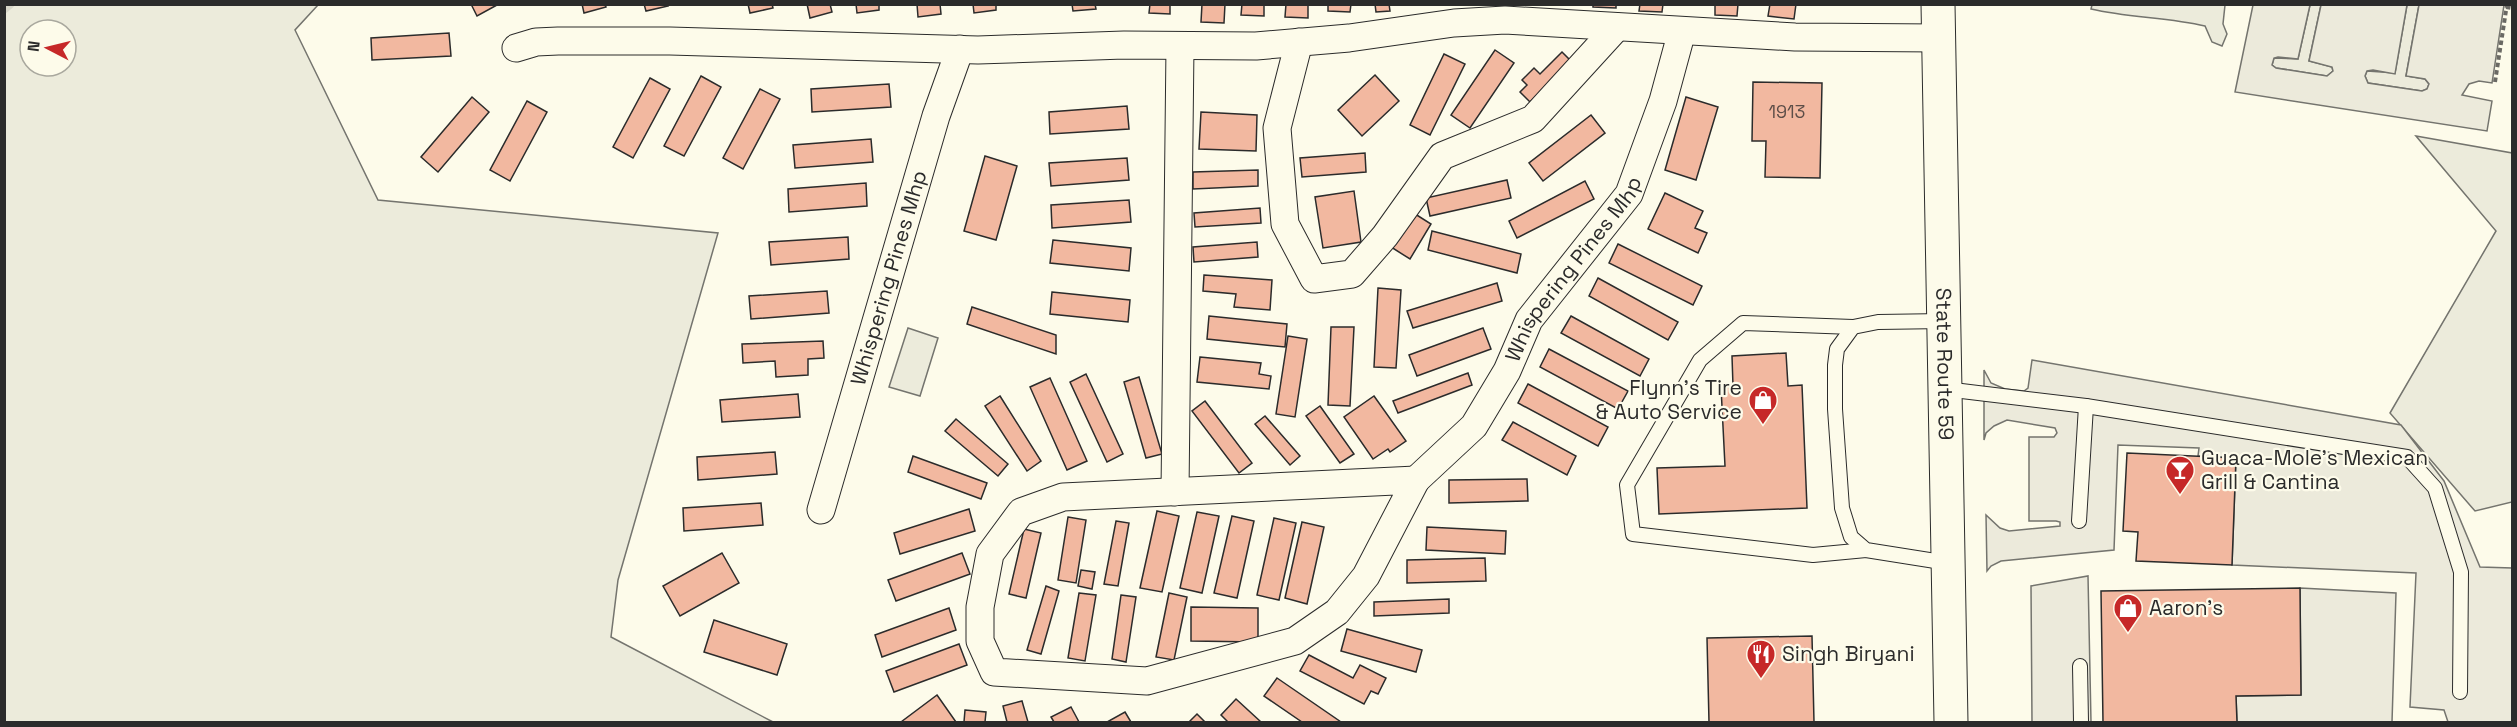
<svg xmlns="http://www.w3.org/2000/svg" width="2517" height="727" viewBox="0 0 2517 727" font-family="'Space Grotesk',sans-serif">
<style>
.green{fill:#ecebdb;stroke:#74746e;stroke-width:1.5;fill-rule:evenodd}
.parking{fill:#eceadb;stroke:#74746e;stroke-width:1.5}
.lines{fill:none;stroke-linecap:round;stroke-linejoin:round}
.stream{stroke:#d8d7c9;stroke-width:9}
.building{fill:#f2b8a0;stroke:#2b2b2b;stroke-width:1.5}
.lane-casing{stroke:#2b2b2b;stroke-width:16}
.street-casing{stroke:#2b2b2b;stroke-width:29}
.primary-casing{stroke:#2b2b2b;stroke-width:35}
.path{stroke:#6a6964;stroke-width:4;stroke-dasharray:4.5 3;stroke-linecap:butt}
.lane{stroke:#fdfbea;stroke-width:14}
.street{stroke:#fdfbea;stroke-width:27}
.primary{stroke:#fdfbea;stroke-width:33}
.labels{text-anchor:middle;stroke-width:4.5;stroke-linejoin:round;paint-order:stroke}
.number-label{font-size:18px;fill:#5d4e48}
.street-label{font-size:21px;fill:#2b2b2b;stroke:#fdfbea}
.poi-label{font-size:21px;fill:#2b2b2b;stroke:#fdfbea;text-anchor:start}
</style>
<rect width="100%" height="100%" fill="#fdfbea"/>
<g class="green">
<path d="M4,5H318L295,30L378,200L718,233L618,580L611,637L773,722H5ZM30,30H66V66H30Z"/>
<path d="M2092,5H2225L2223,24L2227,34L2222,46L2212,42L2205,26C2168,17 2129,18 2091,9Z"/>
<path d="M2310,5H2321L2309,61L2332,67L2333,71L2327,76L2276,68L2272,65L2274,58L2298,59Z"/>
<path d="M2407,5H2419L2406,76L2425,79L2429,84L2427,89L2422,91L2368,83L2365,76L2367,71L2395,73Z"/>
<path d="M2416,136L2512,153V502L2475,511L2390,413L2496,231Z"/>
<path d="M908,328L938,338L920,396L889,387Z"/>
</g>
<g class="parking">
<path d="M2253,5H2310L2298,59L2278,57L2274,58L2272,65L2276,68L2327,76L2333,71L2332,67L2309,61L2321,5H2407L2395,74L2373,70L2367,71L2365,76L2368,83L2422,91L2427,89L2429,84L2425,79L2406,76L2419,5H2504L2492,83L2479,81L2469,84L2462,95L2492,101L2487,131L2235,92Z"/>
<path d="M2032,360L2401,425L2444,481L2480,567L2512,568V722H2448L2444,710L2410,707L2416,573L2232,565L2236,458L2198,456L2199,448L2118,445L2114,550L2001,561L1991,566L1987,571L1986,515L2000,528L2009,531L2060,526V522L2056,521H2029V437H2054L2057,433L2055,428L2007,420L1994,426L1986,433L1984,440V370L1991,383L2005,389L2024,391L2028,388Z"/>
<path d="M2088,576L2091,722H2032L2031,586Z"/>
<path d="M2300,588L2396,593L2392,722H2237L2236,696L2301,695Z"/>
</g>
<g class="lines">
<path class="stream" d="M4,9L10,4"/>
</g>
<g class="building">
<path d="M471,4H497V5L477,16Z"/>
<path d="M582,4H605L606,7L584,13Z"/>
<path d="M644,4H667L668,6L646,11Z"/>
<path d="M748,4H772L773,8L750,13Z"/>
<path d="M807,4H830L832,12L810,18Z"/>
<path d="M856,4H879V10L857,13Z"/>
<path d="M917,4H940L941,14L918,17Z"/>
<path d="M973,4H996V10L974,13Z"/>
<path d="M1072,4H1095L1096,9L1073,11Z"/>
<path d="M1150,4H1170V14L1149,13Z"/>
<path d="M1202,4H1225L1224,23L1201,22Z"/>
<path d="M1242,4H1264V16L1241,15Z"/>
<path d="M1286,4H1308V18L1285,17Z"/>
<path d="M1328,4H1351L1350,12L1328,11Z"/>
<path d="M1375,4H1389L1390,11L1376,12Z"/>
<path d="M1593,4H1616V8L1593,7Z"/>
<path d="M1640,4H1663L1662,12L1639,11Z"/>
<path d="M1715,4H1738L1737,16L1715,15Z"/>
<path d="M1770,4H1796L1794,19L1768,16Z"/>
<path d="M449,33L451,56L372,60L371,38Z"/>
<path d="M1495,50L1514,63L1470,128L1451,115Z"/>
<path d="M1562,52L1571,61L1530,102L1520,92L1527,85L1522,80L1534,68L1540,74Z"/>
<path d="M1444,54L1465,64L1430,135L1410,125Z"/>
<path d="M1375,75L1399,101L1362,136L1338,110Z"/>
<path d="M701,76L721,87L684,156L664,146Z"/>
<path d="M650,78L670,89L633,158L613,147Z"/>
<path d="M1753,82L1822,83L1820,178L1765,177L1766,141H1752Z"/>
<path d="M889,84L891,107L812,112L811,89Z"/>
<path d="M760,89L780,99L743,169L723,158Z"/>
<path d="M472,97L489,112L438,172L421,157Z"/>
<path d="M1686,97L1718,107L1696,180L1665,170Z"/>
<path d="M527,101L547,112L510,181L490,170Z"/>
<path d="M1127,106L1129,129L1050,134L1049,112Z"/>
<path d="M1201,112L1257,115L1256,151L1199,149Z"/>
<path d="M1591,115L1605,133L1543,181L1529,163Z"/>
<path d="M871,139L873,162L795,168L793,145Z"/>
<path d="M1365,153L1366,172L1302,177L1300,158Z"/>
<path d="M985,156L1017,166L996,240L964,231Z"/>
<path d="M1127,158L1129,180L1051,186L1049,163Z"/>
<path d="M1258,170V186L1193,189V172Z"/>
<path d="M1507,180L1511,198L1430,216L1426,198Z"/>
<path d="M1585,181L1594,199L1517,238L1509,221Z"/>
<path d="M866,183L867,206L789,212L788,189Z"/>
<path d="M1354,191L1361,242L1323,248L1315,197Z"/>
<path d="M1665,193L1703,211L1695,228L1707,233L1698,253L1648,229Z"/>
<path d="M1129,200L1131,222L1052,228L1051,205Z"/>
<path d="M1260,208L1261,223L1195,227L1194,213Z"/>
<path d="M1412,212L1431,224L1410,259L1391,247Z"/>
<path d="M1432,231L1521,254L1517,273L1428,250Z"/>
<path d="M848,237L849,259L771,265L769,242Z"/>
<path d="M1053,240L1131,248L1129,271L1050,263Z"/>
<path d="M1257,242L1258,257L1194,262L1193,247Z"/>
<path d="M1618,244L1702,286L1693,305L1609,263Z"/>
<path d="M1204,275L1272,280L1270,310L1234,307L1236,294L1203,291Z"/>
<path d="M1598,278L1678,322L1668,340L1589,296Z"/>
<path d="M1497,283L1502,301L1413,328L1407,311Z"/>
<path d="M1378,288L1401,290L1396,368L1374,367Z"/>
<path d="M827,291L829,313L751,319L749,296Z"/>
<path d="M1052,292L1130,300L1128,322L1050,314Z"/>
<path d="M972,307L1056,335V354L967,324Z"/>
<path d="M1209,316L1287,324L1285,347L1207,339Z"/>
<path d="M1571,316L1649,359L1640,376L1561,333Z"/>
<path d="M1331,327H1354L1350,406L1328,405Z"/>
<path d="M1483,328L1491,349L1417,376L1409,355Z"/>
<path d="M1288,336L1307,339L1295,417L1276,414Z"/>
<path d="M823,341L824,358L808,359V375L776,377L775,361L743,363L742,344Z"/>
<path d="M1549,349L1628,391L1618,409L1540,367Z"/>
<path d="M1786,353L1788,386L1802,385L1807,508L1659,514L1657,468L1725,466L1721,387L1733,386L1732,356Z"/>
<path d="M1200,357L1261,363L1259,374L1271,376L1269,389L1197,382Z"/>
<path d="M1468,373L1472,385L1398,413L1393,401Z"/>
<path d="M1086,374L1123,454L1107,462L1070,382Z"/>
<path d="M1139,377L1162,454L1146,458L1124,382Z"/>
<path d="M1050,378L1087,461L1067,470L1030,387Z"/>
<path d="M1528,384L1608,427L1598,446L1518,403Z"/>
<path d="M798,394L800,417L722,422L720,400Z"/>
<path d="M1000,396L1041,461L1027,471L985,406Z"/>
<path d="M1374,396L1406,441L1390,452L1388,449L1373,459L1344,417Z"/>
<path d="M1205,401L1252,463L1239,473L1192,411Z"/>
<path d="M1320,406L1354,454L1340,463L1306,416Z"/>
<path d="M1265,416L1300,456L1290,465L1255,424Z"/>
<path d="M956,419L1008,464L998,476L945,431Z"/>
<path d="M1513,422L1576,456L1567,475L1502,440Z"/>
<path d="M775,452L777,474L698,480L697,457Z"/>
<path d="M2127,453L2236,458L2232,565L2136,561L2138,532L2123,531Z"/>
<path d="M913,456L987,483L981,499L908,472Z"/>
<path d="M1527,479L1528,501L1449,503V480Z"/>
<path d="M761,503L763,525L684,531L683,508Z"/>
<path d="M969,509L975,531L900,554L894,533Z"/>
<path d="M1157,511L1179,516L1162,592L1140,588Z"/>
<path d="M1197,512L1219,516L1202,593L1180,588Z"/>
<path d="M1232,516L1254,521L1237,598L1214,593Z"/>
<path d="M1068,517L1086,520L1076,583L1058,580Z"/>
<path d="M1274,518L1296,523L1279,600L1257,595Z"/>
<path d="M1116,521L1129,523L1118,586L1104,584Z"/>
<path d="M1302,522L1324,527L1307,604L1285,598Z"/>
<path d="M1427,527L1506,531L1505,554L1426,550Z"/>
<path d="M1024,529L1041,533L1026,598L1009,594Z"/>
<path d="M722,553L739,583L680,616L663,586Z"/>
<path d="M962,553L970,574L896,601L888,580Z"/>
<path d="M1485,558L1486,581L1407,583V560Z"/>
<path d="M1081,570L1095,572L1092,589L1078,586Z"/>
<path d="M1046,586L1059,591L1041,654L1027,650Z"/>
<path d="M2300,588L2301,695L2236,696L2237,722H2103L2101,591Z"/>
<path d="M1079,593L1096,595L1085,661L1068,658Z"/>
<path d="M1169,593L1187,597L1174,660L1156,657Z"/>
<path d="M1121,595L1136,597L1126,662L1112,659Z"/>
<path d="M1449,599V613L1374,616V602Z"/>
<path d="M1191,607L1258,608V642L1191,641Z"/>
<path d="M949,608L956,630L882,657L875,635Z"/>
<path d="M714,620L787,644L777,675L704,652Z"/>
<path d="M1347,629L1422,650L1416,672L1341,651Z"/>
<path d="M1812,636L1814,722H1709L1707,638Z"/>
<path d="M959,644L967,665L894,692L886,671Z"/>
<path d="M1309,655L1353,678L1360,665L1386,678L1378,694L1371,691L1364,704L1300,671Z"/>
<path d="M1277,678L1341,722H1302L1264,696Z"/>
<path d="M937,695L956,722H901Z"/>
<path d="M1236,699L1261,722H1228L1221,715Z"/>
<path d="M1022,701L1028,722H1007L1003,706Z"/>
<path d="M1071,707L1079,722H1054L1051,717Z"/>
<path d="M965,710L986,712L985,722H964Z"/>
<path d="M1125,712L1131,722H1107Z"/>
<path d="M1197,714L1205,722H1189Z"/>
</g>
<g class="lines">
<g class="lane-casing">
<g id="lane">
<path d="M1944,321L1878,322L1853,327L1837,349L1835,365V409L1842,508L1851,537L1866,550L1948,563"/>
<path d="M1853,327L1743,323L1700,360L1627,485L1633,534L1813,555L1866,550"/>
<path d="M1945,389L2086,406L2407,457L2435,488L2461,572L2460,692"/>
<path d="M2079,521L2086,406"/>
<path d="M2080,666L2081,722"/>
</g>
</g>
<g class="street-casing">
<g id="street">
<path d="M1299,42L1277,128L1285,224L1314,279L1352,274L1385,236L1442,156L1533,119L1617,27"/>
<path d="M516,48L536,42L558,41H670L978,50L1124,45L1256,46L1349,38L1454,23L1505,20L1795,37L1939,38"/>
<path d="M1416,480L1366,576L1337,612L1295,641L1147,681L994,672L980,641V607L990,554L1021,512L1063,497Z"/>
<path id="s1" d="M1416,480L1474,426L1507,371L1529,320L1629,194L1663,101L1682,31"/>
<path d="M1175,492L1180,46"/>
<path id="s2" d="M821,510L936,116L960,49"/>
</g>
</g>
<g class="primary-casing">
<g id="primary">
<path id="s3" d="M1938,4L1951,722"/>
</g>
</g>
<g class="path">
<path d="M2506,7L2512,8"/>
<path d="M2495,82L2507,4"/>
</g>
<use href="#lane" class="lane"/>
<use href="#street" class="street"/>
<use href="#primary" class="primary"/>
</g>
<defs>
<g id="shop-pin" transform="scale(1.5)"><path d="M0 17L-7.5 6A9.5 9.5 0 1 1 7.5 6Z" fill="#c62828" stroke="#fdfbea"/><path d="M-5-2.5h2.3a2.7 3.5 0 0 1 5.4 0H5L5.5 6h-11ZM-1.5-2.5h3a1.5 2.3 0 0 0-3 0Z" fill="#fff"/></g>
<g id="bar-pin" transform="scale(1.5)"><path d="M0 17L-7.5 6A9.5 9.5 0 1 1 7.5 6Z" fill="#c62828" stroke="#fdfbea"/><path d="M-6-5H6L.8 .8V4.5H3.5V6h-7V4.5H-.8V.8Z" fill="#fff"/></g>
<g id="restaurant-pin" transform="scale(1.5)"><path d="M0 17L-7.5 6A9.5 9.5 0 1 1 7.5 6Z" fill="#c62828" stroke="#fdfbea"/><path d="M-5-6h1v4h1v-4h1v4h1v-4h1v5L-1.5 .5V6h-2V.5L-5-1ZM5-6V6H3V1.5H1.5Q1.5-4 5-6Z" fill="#fff"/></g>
</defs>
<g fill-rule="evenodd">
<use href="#shop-pin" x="1763" y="400"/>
<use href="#bar-pin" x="2180" y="470"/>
<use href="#shop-pin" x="2128" y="608"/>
<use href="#restaurant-pin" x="1761" y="654"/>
</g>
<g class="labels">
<g class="number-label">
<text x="1787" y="118">1913</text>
</g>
<g class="street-label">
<text dy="7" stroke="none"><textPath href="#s1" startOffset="266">Whispering Pines Mhp</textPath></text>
<text dy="7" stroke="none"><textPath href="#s2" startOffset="242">Whispering Pines Mhp</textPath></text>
<text dy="7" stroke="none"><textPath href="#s3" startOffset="360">State Route 59</textPath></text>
</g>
<g class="poi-label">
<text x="1742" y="395" text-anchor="end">Flynn's Tire<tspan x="1742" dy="24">&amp; Auto Service</tspan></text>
<text x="2201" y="465">Guaca-Mole's Mexican<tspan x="2201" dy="24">Grill &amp; Cantina</tspan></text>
<text x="2149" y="615">Aaron's</text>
<text x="1782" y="661">Singh Biryani</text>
</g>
</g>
<rect width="2517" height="727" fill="none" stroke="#2b2b2b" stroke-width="12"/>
<g transform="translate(48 48) rotate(277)"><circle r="28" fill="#fdfbea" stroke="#a9a89e" stroke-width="1.5"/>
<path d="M0-4.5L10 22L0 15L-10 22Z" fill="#c62828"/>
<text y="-9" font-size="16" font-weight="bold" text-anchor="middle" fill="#2b2b2b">N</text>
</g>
</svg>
